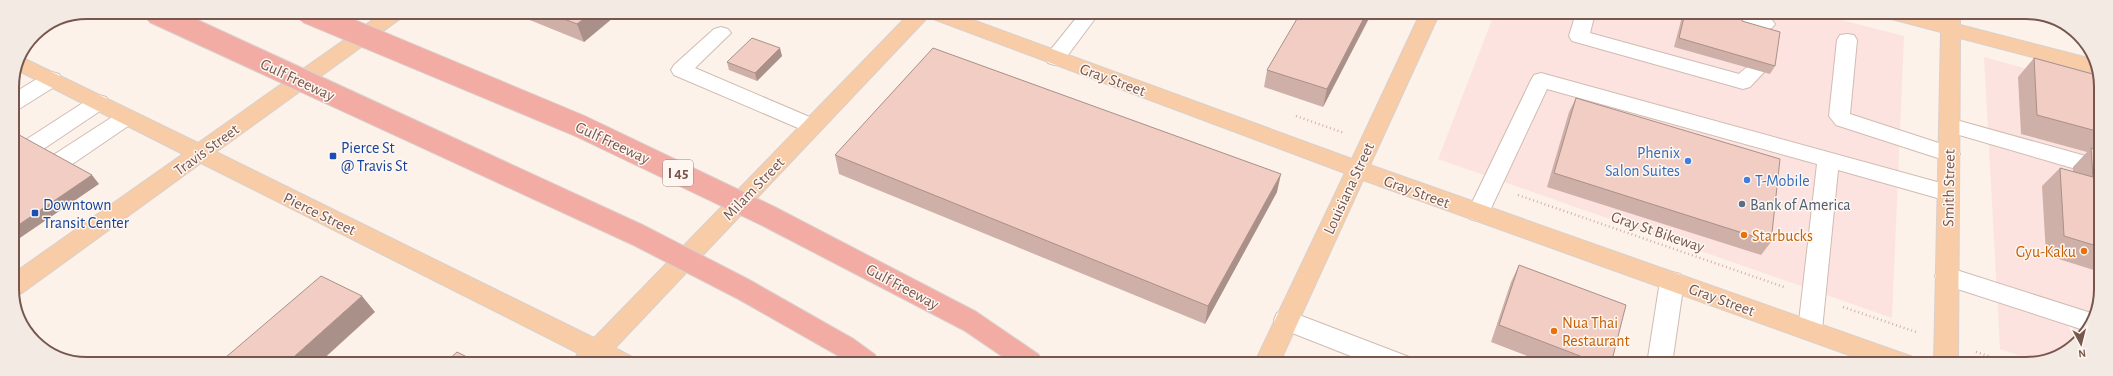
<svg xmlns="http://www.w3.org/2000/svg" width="2113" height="376" viewBox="0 0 2113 376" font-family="'Alegreya Sans',sans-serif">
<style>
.commercial{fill:#fce3df}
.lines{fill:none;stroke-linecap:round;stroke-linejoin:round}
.minor-casing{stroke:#d1bbb2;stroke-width:2}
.major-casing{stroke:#d9d0cd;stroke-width:2}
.path{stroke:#d6b0a5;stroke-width:2.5;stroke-dasharray:1 3;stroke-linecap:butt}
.minor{fill:#fff;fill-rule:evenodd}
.major{fill:#f7cca6;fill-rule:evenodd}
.highway-bridge-casing{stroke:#d9d0cd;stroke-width:24;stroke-linecap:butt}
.highway-bridge{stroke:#f3aca4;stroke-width:22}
.wall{fill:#cfb0a8}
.shaded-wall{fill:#a99088}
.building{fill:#f1cdc3;stroke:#a99088}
.transit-dot{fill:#1a4fb4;stroke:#fef7f1;stroke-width:1.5}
.shop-dot{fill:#3f7fe0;stroke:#fef7f1;stroke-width:1.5}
.service-dot{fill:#5c6f8a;stroke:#fef7f1;stroke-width:1.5}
.food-dot{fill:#e8710a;stroke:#fef7f1;stroke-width:1.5}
.labels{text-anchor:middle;stroke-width:3;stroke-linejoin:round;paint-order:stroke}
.shield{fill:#fef7f1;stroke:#a0867f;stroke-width:1}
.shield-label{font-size:15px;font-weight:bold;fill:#77564e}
.street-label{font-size:16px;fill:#77564e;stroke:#fef7f1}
.transit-label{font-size:16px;fill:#164399;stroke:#fef7f1;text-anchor:start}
.shop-label{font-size:16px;fill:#366cbe;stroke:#fef7f1;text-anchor:end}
.service-label{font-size:16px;fill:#4e5e75;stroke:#fef7f1;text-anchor:start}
.food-label{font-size:16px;fill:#c56008;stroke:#fef7f1;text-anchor:start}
.rim{fill:none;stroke:#77564e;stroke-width:2}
</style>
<rect width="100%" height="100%" fill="#fcf2ea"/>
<g class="commercial">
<path d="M1495,12L1815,13L1904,36L1892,318L1438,159Z"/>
<path d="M1984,57L2100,89V299L2075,346L2035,361L2000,349Z"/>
</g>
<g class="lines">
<g class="minor-casing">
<g id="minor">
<path d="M1081,12H1100L1062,63L1055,65L1048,63L1045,58L1048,53Z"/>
<path d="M1576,13H1595L1590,33L1739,74C1747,67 1752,62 1763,65L1766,70L1750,87L1743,89L1572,41L1569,36Z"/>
<path d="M1732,13C1746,12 1758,16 1772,20L1775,24L1772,28L1765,30L1732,21L1729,17Z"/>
<path d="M721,27L728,29L731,33L695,68L819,121L822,126L819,131L812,133L805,131L674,75L671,70L674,65L714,29Z"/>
<path d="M1847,34L1854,35L1857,40L1850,114L1957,149L1960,154L1957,159L1949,162L1941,159L1836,125L1829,116L1837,40L1840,35Z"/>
<path d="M52,72L59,74L62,79L59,84L19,109L12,111V94L45,74Z"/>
<path d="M1541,73L1948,185L1956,187L1959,193L1956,199L1948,201L1838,170L1822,330L1819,337L1810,340L1801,337L1798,330L1817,164L1547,89L1486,219L1478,221L1470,219L1467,213L1531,80L1534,75Z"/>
<path d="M99,95L106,97L109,102L106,107L21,164L13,166V148L92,97Z"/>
<path d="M127,110L134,112L137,117L134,122L46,182L38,184L30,182L27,176L30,170L120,112Z"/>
<path d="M1949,118L2100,160V176L1942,130L1939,125L1942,120Z"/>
<path d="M1947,267L2088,312L2093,314L2084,330L1939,283L1935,276L1939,269Z"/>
<path d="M1672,272L1680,274L1684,281L1672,364H1647L1660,281L1664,274Z"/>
<path d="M1286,310L1409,357L1412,364H1371L1277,327L1274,320L1277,313Z"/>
</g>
</g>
<g class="major-casing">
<g id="major">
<path d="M384,12H406L404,16L216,152L594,338L911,12H951L1352,159L1421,12H1440L1370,165L1913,357L1916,364H1874L1363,180L1279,364H1254L1345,173L928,17L615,348L632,357L635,364L572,363L578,353L201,163L22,293L14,295V273L183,154L15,69L19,56L198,143Z"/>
<path d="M1882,13H1913L1941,20L1942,13H1960V25L2092,59L2100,72L2097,74L1960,38L1958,364H1934L1941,32L1884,17Z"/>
</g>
</g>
<g class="path">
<path d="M1296,116L1344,133"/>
<path d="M1518,195L1784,287"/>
<path d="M1843,307L1916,332"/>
<path d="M1976,352L2013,364"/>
</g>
<use href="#minor" class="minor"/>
<use href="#major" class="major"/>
<g class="highway-bridge-casing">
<g id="highway-bridge">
<path d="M154,12L638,235L743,289L847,348L869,364"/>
<path d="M307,12L580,126L768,216L970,321L1033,364"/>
</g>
</g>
<use href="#highway-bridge" class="highway-bridge"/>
</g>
<g class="wall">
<path d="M510,12H620L584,42Z"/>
<path d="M1372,13L1323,107L1264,87L1267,70Z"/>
<path d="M1683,13H1744L1742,21L1775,66L1770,74L1674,47Z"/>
<path d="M782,56L757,81L729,70L727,62Z"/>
<path d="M2034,58L2100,76V272L2046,255L2042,186L2060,168L2073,172V167L2087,152L2021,134L2018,77Z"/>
<path d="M1576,98L1771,242L1761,255L1547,187L1569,112Z"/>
<path d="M835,155L1277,192L1205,324L839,174Z"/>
<path d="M1519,265L1611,364H1548L1491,342L1511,282Z"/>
</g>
<g class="shaded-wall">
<path d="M593,12H620L584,42L577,24Z"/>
<path d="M1367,12H1372L1323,107L1327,89Z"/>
<path d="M780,48L782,56L757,81L755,73Z"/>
<path d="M1281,174L1277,192L1205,324L1208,306Z"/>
<path d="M92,175L99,184L14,242V228Z"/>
<path d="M362,296L375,312L319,363H287Z"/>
</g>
<g class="building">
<path d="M546,12H593L577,24Z"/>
<path d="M1301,12H1367L1327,89L1267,70Z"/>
<path d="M1685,13H1744L1742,21L1780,32L1775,66L1679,38Z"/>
<path d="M752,38L780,48L755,73L727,62Z"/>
<path d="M933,48L1281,174L1208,306L835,155Z"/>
<path d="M2034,58L2100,76V132L2037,115Z"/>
<path d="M1576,98L1780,159L1771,242L1554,173Z"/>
<path d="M12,131L92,175L14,228Z"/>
<path d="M2091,148L2100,151V247L2064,236L2060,168L2093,177Z"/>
<path d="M1519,265L1626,305L1611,364H1601L1499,325Z"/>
<path d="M321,276L362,296L287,363H219Z"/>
<path d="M457,352L479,363H445Z"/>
</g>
<g class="transit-dot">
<rect x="329" y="152" width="8" height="8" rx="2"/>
<rect x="31" y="209" width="8" height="8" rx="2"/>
</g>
<g class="shop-dot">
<circle cx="1688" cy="161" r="4"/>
<circle cx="1747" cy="180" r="4"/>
</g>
<circle class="service-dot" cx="1742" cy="204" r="4"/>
<g class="food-dot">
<circle cx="1744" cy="235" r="4"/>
<circle cx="2084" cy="251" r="4"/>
<circle cx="1554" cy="331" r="4"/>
</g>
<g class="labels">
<rect class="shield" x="663" y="160" width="30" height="26" rx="3"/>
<g class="shield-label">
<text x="678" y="178">I 45</text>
</g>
<g class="street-label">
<text transform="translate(298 79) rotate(25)" y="6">Gulf Freeway</text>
<text transform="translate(1113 79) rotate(20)" y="6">Gray Street</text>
<text transform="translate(613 142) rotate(25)" y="6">Gulf Freeway</text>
<text transform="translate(206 149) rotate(-36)" y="6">Travis Street</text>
<text transform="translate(753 188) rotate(-46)" y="6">Milam Street</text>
<text transform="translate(1348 188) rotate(-65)" y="6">Louisiana Street</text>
<text transform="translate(1948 188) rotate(-89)" y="6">Smith Street</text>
<text transform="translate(1417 191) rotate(20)" y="6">Gray Street</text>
<text transform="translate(320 213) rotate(26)" y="6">Pierce Street</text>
<text transform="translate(1658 231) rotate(19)" y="6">Gray St Bikeway</text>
<text transform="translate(903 286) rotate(28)" y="6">Gulf Freeway</text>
<text transform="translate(1722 299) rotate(20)" y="6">Gray Street</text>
</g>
<g class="transit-label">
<text x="341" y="153">Pierce St<tspan x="341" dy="18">@ Travis St</tspan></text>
<text x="43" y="210">Downtown<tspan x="43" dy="18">Transit Center</tspan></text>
</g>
<g class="shop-label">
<text x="1680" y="158">Phenix<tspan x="1680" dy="18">Salon Suites</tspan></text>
<text x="1755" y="186" text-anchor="start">T-Mobile</text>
</g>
<g class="service-label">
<text x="1750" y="210">Bank of America</text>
</g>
<g class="food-label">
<text x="1752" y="241">Starbucks</text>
<text x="2076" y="257" text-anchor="end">Gyu-Kaku</text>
<text x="1562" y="328">Nua Thai<tspan x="1562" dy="18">Restaurant</tspan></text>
</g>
</g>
<path d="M0 0H2113V376H0ZM87 19H2026A68 68 0 0 1 2094 87V289A68 68 0 0 1 2026 357H87A68 68 0 0 1 19 289V87A68 68 0 0 1 87 19Z" fill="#f3eae4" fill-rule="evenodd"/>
<path class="rim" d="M87 19H2026A68 68 0 0 1 2094 87V289A68 68 0 0 1 2026 357H87A68 68 0 0 1 19 289V87A68 68 0 0 1 87 19Z"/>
<g transform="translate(2081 344) rotate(173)" stroke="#fef7f1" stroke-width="3" paint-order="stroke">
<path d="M0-3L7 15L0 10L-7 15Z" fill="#77564e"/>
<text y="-6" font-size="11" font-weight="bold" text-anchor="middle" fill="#77564e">N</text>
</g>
</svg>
